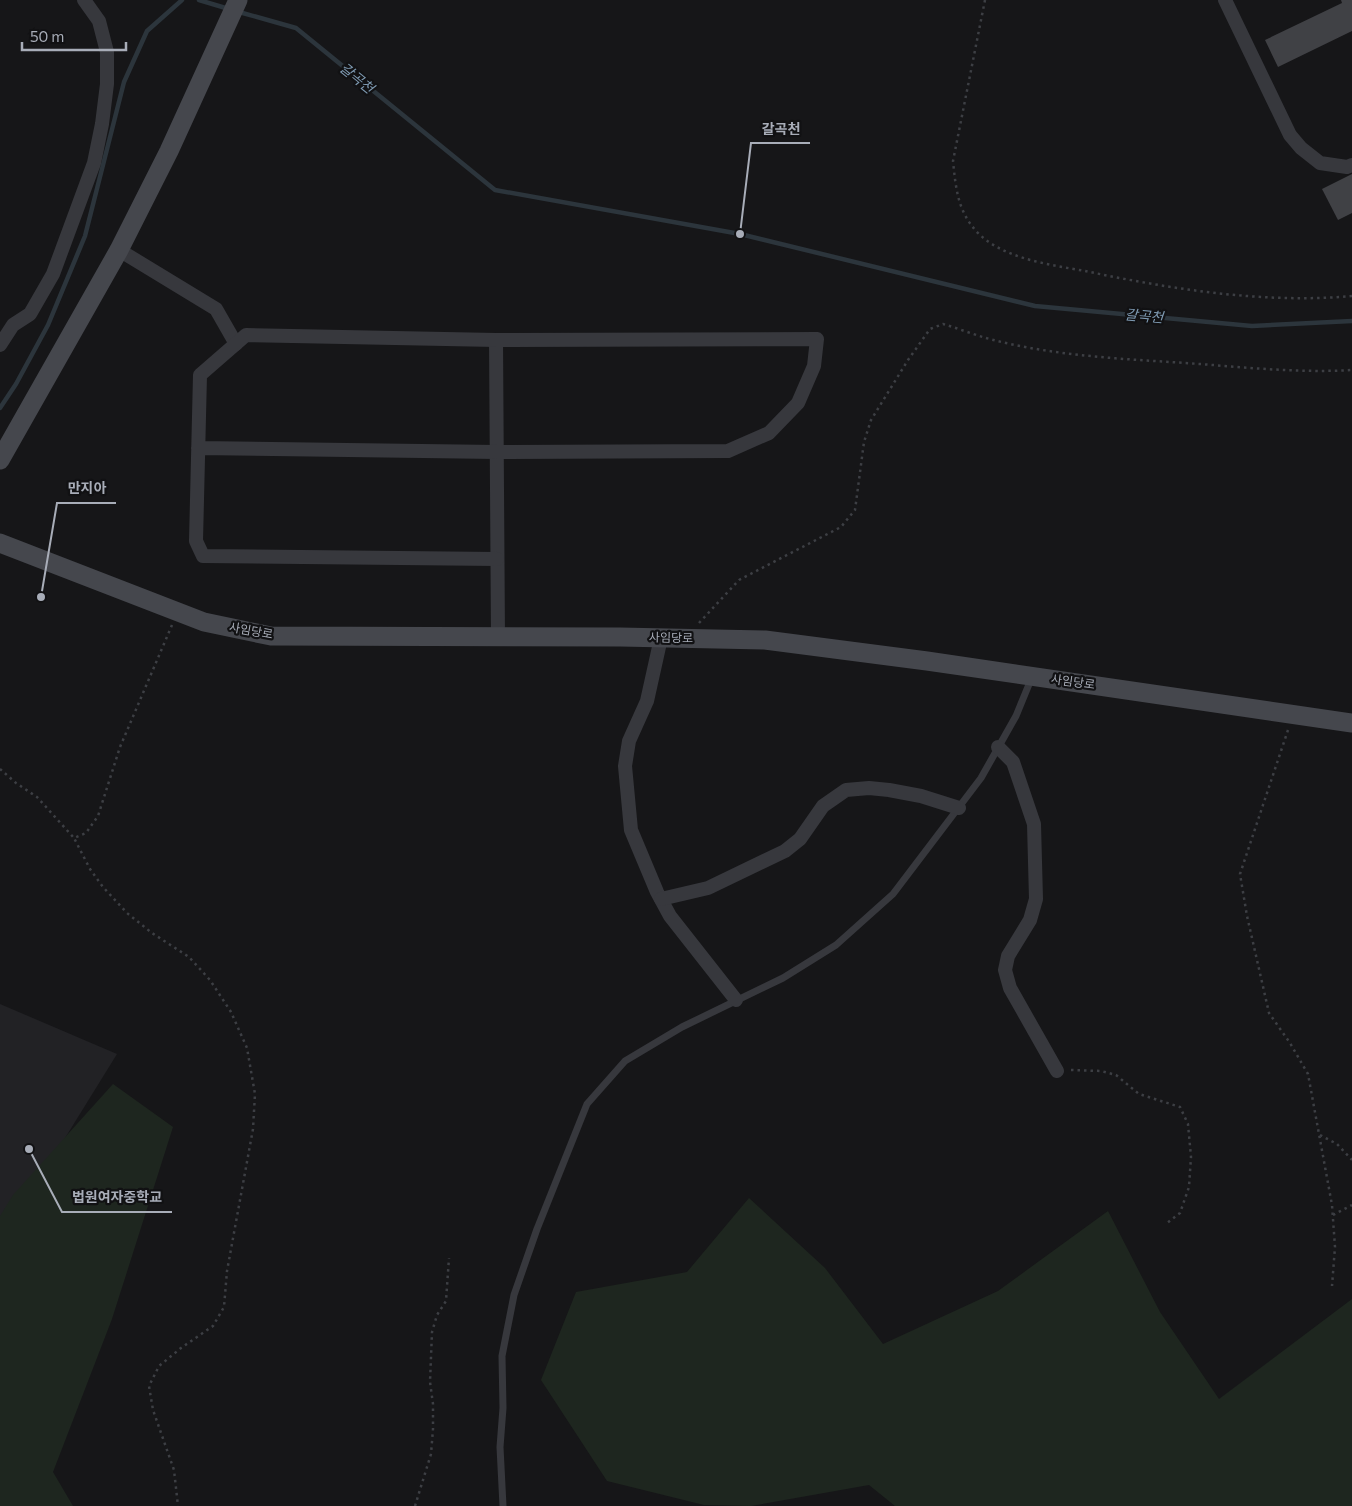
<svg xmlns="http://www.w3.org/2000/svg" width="1352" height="1506" viewBox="0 0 1352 1506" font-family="Commissioner,'Noto Sans KR',sans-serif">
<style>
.built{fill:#222225}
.green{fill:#1e261f}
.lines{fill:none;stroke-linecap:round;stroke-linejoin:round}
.stream{stroke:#2c353c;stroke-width:4.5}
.building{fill:#404145}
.path{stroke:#3d3f44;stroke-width:2.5;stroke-dasharray:2.5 4;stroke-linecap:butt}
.service{stroke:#37383d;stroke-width:7}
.minor{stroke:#37383d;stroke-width:14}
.secondary{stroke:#45474d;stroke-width:19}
.labels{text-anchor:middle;stroke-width:4.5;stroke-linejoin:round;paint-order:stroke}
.street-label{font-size:12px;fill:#a8adb8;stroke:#111113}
.water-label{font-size:14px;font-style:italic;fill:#7f9bb3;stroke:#111113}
.leader{fill:none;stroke:#a8adb8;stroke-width:2}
.callout-dot{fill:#a8adb8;stroke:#111113;stroke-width:2}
.callout-label{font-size:14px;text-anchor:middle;font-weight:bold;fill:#a8adb8;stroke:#111113;stroke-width:4.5;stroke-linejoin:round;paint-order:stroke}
</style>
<rect width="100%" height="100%" fill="#161618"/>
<path class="built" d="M0,1004L117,1054L0,1243Z"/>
<g class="green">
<path d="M113,1084L173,1127L112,1319L53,1472L73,1506H0V1216L13,1195Z"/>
<path d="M749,1198L825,1268L883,1344L998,1291L1108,1211L1160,1312L1219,1399L1352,1299V1506H895L869,1485L751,1506L704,1505L607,1481L541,1380L576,1292L687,1272Z"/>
</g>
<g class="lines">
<g class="stream">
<path d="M199,0L229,9"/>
<path d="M239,12L296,28L495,190L740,234L1035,306L1252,326L1352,321"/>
<path d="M0,408L16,384L48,325L85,236L124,82L147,31L182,0"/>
</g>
</g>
<g class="building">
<path d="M1341,0H1352V31L1278,67L1265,40L1342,3Z"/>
<path d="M1352,174V213L1338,220L1322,189Z"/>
</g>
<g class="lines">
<g class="path">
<path d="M985,0L953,161C956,190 958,213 979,234C1005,259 1051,265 1085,271C1171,289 1264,304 1352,296"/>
<path d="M699,623L739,580L841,527L855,510L864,442L871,420L908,360L930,329L943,324C957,328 972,334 986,338C1055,357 1129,359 1200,364C1251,368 1302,373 1352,370"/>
<path d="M172,625L120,747L98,816L86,833L74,838L90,869L103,887L127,913L152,933L189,957L210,980L231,1012L247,1048L255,1094L253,1129L227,1271L224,1307L213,1326L181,1348L159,1366L149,1386L153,1410L174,1470L178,1506"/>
<path d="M1288,730L1240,874L1247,916L1269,1013L1290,1043L1308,1074L1332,1205L1335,1247L1332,1286"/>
<path d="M0,769L16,783L37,797L74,838"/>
<path d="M1071,1070L1101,1071L1116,1075L1139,1094L1180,1107L1188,1124L1191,1157L1189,1187L1180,1213L1167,1223"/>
<path d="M1320,1135L1337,1144L1352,1160"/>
<path d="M1333,1215L1352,1205"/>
<path d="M415,1506L431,1454L433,1429V1404L430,1382L432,1332L437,1315L446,1301L449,1258"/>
</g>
<path class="service" d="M503,1506L500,1447L503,1408L502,1356L514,1295L537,1229L587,1104L625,1061L682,1027L783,978L836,945L893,894L981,778L1016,716L1032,677"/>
<g class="minor">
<path d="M1225,0L1290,135L1301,148L1320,163L1347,167L1352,165"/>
<path d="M119,250L216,309L236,344"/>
<path d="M496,340L498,637"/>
<path d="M0,345L13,325L30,314L53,274L94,163L102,124L107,84V52L99,21L84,0"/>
<path d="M198,448L497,452L728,451L769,433L798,403L814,366L817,339L496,340L246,335L200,375L196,541L203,556L497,559"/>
<path d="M661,638L647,701L629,741L625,766L631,830L657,892L670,916L736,1000"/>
<path d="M998,747L1013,762L1034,824L1036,899L1030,920L1008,956L1005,970L1010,988L1057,1071"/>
<path d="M661,899L708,888L785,851L800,839L823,806L846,790L869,788L889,790L921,796L959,808"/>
</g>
<g class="secondary">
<path d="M0,460L119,250L169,151L238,0"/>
<path d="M0,543L204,622L271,636L620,637L765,640L927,661L1352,723"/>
</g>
</g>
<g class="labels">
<g class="street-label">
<text transform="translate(251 631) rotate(10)" y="4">사임당로</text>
<text transform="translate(671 638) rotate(1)" y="4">사임당로</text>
<text transform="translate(1073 682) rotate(8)" y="4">사임당로</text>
</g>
<g class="water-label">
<text transform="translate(357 78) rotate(39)" y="5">갈곡천</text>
<text transform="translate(1144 316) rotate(5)" y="5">갈곡천</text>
</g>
</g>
<path class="leader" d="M740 234L751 143H810M41 597L57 503H116M29 1149L62 1212H172"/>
<g class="callout-dot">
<circle cx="740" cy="234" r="5"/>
<circle cx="41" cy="597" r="5"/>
<circle cx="29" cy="1149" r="5"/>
</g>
<g class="callout-label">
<text x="781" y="134">갈곡천</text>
<text x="87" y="493">만지아</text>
<text x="117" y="1202">법원여자중학교</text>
</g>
<path d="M22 42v8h104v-8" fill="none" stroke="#a8adb8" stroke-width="2.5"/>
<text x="30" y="42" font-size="15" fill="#a8adb8" stroke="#111113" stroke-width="4" paint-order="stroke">50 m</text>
</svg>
